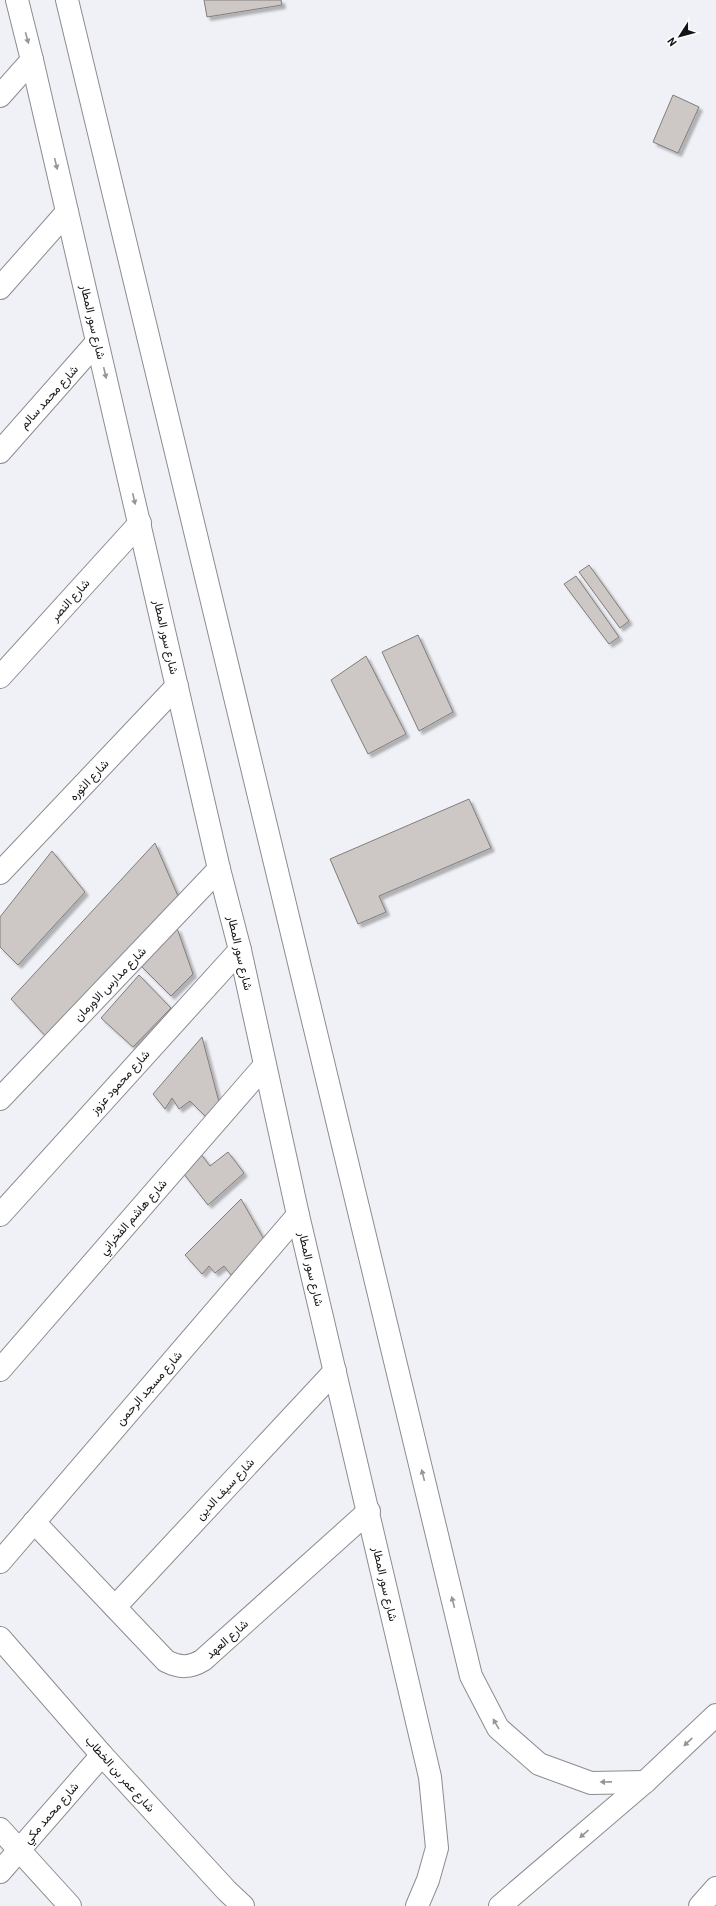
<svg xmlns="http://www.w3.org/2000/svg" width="716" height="1906" viewBox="0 0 716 1906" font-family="Barlow,Vazirmatn,sans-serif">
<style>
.building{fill:#cdc7c6;stroke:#827d7b;filter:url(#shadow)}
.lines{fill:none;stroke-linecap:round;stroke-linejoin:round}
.minor-casing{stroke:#8c8c91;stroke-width:24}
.highway-casing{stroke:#8c8c91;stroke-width:24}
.minor{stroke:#fff;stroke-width:22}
.highway{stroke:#fff;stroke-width:22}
.oneway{fill:#969697}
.labels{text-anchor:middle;stroke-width:3;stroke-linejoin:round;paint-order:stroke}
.street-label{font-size:12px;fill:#151517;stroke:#fefefe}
</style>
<defs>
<filter id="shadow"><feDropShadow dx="3.5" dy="3.5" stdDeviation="1" flood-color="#0004"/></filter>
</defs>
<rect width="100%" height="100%" fill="#f0f1f6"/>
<g class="building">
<path d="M204,0H281L282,5L207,17Z"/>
<path d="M673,95L699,107L678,153L653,142Z"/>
<path d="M589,565L629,621L620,628L579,572Z"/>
<path d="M576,576L619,637L609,644L564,584Z"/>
<path d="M418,635L453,712L419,731L382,652Z"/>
<path d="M366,656L406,734L368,754L331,680Z"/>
<path d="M469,799L491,848L379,896L386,912L358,924L330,859Z"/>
<path d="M155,843L178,896L50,1041L11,999Z"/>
<path d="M52,851L85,892L18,965L0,947V917Z"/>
<path d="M177,928L193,974L171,996L140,965Z"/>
<path d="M139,975L171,1008L133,1047L101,1018Z"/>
<path d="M202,1037L220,1106L207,1118L190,1101L179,1109L172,1098L165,1109L153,1094Z"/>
<path d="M228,1152L244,1173L208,1205L180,1169L200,1153L210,1166Z"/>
<path d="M241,1199L266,1243L231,1275L224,1266L215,1273L209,1266L202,1274L185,1255Z"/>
</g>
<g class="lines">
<g class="minor-casing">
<g id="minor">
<path d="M17,0L32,60L219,869L240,950L298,1215L430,1777L437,1848L428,1880L417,1906"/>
<path d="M67,0L471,1676L498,1728L539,1764L591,1783L645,1782"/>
<path d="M0,96L32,60"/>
<path d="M0,288L67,212"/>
<path d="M0,452L97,342"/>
<path d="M0,677L140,523"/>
<path d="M0,873L177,686"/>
<path d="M0,1099L219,869"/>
<path d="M0,1215L240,950"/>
<path d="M0,1370L265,1065"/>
<path d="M34,1522L166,1661C180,1668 190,1668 203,1660L369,1511"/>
<path d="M0,1562L298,1215"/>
<path d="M115,1607L335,1371"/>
<path d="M0,1638L102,1755L227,1891L243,1906"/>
<path d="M0,1829L70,1906"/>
<path d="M0,1872L102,1755"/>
<path d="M500,1906L645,1782L716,1715"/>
</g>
</g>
<g class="highway-casing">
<path id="highway" d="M700,1906L716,1888"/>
</g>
<use href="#minor" class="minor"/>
<use href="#highway" class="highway"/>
</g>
<defs><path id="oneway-solid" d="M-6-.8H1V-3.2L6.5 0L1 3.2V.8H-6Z"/></defs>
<g class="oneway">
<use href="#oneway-solid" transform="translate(27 38) rotate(75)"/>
<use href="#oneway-solid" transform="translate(56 164) rotate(77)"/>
<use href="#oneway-solid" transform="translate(105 373) rotate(77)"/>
<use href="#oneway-solid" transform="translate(134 499) rotate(77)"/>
<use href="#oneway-solid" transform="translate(423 1475) rotate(-104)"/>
<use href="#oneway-solid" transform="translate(453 1602) rotate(-104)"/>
<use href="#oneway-solid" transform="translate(496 1724) rotate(-120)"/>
<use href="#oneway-solid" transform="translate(688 1742) rotate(137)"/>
<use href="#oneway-solid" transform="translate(606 1782) rotate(179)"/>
<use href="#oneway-solid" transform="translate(584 1834) rotate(139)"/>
</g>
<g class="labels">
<g class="street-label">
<text transform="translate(93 322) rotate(77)" y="4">شارع سور المطار</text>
<text transform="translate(49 397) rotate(-48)" y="4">شارع محمد سالم</text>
<text transform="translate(70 600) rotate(-48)" y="4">شارع النصر</text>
<text transform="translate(166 637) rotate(77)" y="4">شارع سور المطار</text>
<text transform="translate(89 780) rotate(-47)" y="4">شارع الثوره</text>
<text transform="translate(240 953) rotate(77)" y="4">شارع سور المطار</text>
<text transform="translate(110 984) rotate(-46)" y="4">شارع مدارس الاورمان</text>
<text transform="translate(120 1082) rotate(-48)" y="4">شارع محمود عزوز</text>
<text transform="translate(133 1217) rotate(-49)" y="4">شارع هاشم الفخراني</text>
<text transform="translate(311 1269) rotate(77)" y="4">شارع سور المطار</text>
<text transform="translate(149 1388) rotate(-49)" y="4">شارع مسجد الرحمن</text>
<text transform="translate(225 1489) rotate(-47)" y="4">شارع سيف الدين</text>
<text transform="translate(385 1584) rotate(77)" y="4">شارع سور المطار</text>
<text transform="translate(227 1639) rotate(-42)" y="4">شارع العهد</text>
<text transform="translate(120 1774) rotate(48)" y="4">شارع عمر بن الخطاب</text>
<text transform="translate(51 1813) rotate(-49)" y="4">شارع محمد مكي</text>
</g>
</g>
<g transform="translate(680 36) rotate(234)" stroke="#fefefe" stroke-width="3" paint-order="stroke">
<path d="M0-3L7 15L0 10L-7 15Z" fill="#151517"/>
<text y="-6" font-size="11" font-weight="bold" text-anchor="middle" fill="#151517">N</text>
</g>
</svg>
